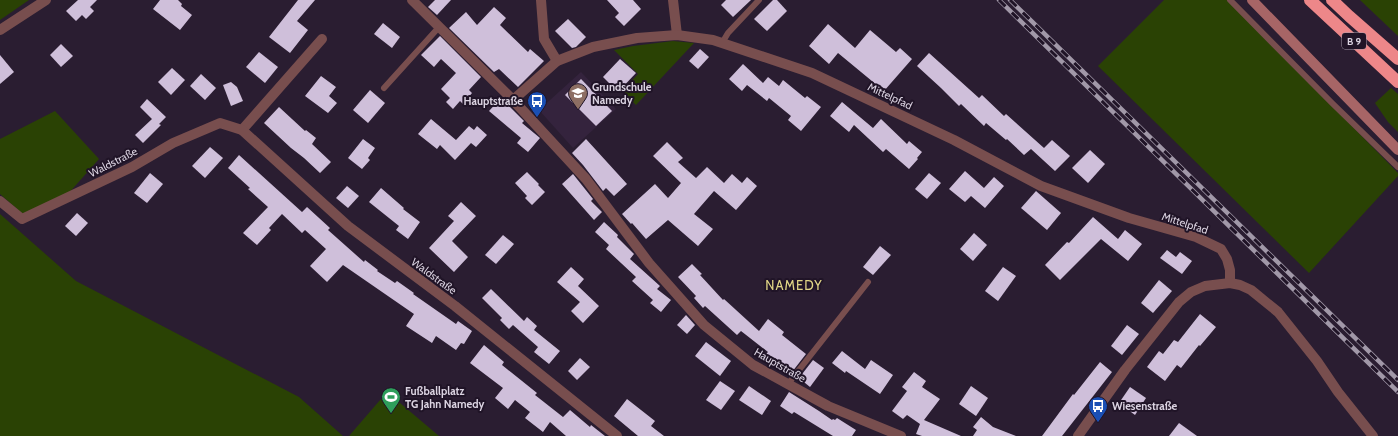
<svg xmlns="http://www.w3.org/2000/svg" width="1398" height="436" viewBox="0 0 1398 436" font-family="Cabin,sans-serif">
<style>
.built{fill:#34233d}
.green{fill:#2a4204}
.building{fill:#cfbfda}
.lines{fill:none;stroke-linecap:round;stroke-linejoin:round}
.lane{stroke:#784e4e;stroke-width:6}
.street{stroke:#784e4e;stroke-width:10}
.secondary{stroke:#a76566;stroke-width:10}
.highway{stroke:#ed8789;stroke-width:12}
.rail-casing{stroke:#a198a8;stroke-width:4.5}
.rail{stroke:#201427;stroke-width:3;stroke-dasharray:9;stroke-linecap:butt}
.labels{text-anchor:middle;stroke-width:4;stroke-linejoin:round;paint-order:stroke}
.shield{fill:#201427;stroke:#a39aa9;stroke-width:1}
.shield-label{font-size:10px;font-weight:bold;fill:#dbd3e1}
.poi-label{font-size:11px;font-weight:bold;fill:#dbd3e1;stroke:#201427;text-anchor:start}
.street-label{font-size:11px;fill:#dbd3e1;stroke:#201427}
.quarter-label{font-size:13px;letter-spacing:1px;fill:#e1d687;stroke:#201427}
</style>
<rect width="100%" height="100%" fill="#2a1d31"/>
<path class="built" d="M581,72L616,109L573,148L539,110Z"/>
<g class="green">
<path d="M0,0H29L0,20Z"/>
<path d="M1164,0H1228L1398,173V176L1309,273L1098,66Z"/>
<path d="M1360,0H1398V36Z"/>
<path d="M673,41L694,43L636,105L622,91L638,74L614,50L633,46Z"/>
<path d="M1391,88L1398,94V132L1388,122L1375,103Z"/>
<path d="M55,111L99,159L68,194L24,215L0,194V139Z"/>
<path d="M0,214L76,281L299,397L343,436H0Z"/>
<path d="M387,392L439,436H349Z"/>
</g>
<g class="building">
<path d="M78,0H97L90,7L94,11L86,19L82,15L76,21L66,11Z"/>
<path d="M160,0H178L182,4L181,6L192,15L180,30L153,9Z"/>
<path d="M298,0H315L297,21L308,30L290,53L269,37Z"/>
<path d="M435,0H451L437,15L428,7Z"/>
<path d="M607,0H633L641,9L624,26L615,17L619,13Z"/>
<path d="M726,0H751L733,17L721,5Z"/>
<path d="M773,0H777L787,11L767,31L754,19Z"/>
<path d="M494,7L506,18L500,25L528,52L530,49L544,61L518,87L499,69L494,72L449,28L466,12L477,25Z"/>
<path d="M568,19L586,37L576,47L572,48L555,31Z"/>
<path d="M383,23L400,37L392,48L374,34Z"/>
<path d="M828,24L855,48L870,30L896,52L900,48L912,59L884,91L838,53L829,64L809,46Z"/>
<path d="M440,36L481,77L469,90L472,93L463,104L460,101L453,109L446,102L450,98L441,89L456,73L441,59L434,67L421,55Z"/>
<path d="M61,44L73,56L61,67L50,55Z"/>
<path d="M700,49L709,57L698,69L689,61Z"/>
<path d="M259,52L278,67L265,83L246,67Z"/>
<path d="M929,53L979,98L982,95L1004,116L1006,114L1044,148L1052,140L1070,156L1055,171L1031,149L1024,155L1007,139L1006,140L986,123L984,126L961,104L959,106L941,88L917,66Z"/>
<path d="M0,55L14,72L0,84Z"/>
<path d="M620,59L636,73L618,92L603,77Z"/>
<path d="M743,64L763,83L768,77L779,86L783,80L805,98L807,96L821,107L801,131L788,120L791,116L769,98L767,101L747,85L742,91L729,79Z"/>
<path d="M172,68L185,80L171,95L158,82Z"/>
<path d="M201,74L216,88L205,100L190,86Z"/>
<path d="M321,76L336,87L329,96L337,103L328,113L305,96Z"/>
<path d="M581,79L612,111L596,126L565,95Z"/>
<path d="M231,82L237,87L243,101L231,106L223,85Z"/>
<path d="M370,90L385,103L368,123L353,110Z"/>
<path d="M501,98L524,121L522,123L540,138L528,152L517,143L521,138L489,111Z"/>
<path d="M147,99L166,117L159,124L161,125L143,143L135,135L152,119L140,107Z"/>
<path d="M842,102L873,128L881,119L907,144L909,141L922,152L917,158L918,159L909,169L886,149L883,152L854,125L849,132L830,116Z"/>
<path d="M279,107L305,131L306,130L316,138L312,144L331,162L320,173L304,158L291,148L264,123Z"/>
<path d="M431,119L456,140L469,126L474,130L477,126L487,135L476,147L471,143L455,160L440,145L437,149L418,134Z"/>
<path d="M363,139L375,148L368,158L370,160L362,169L348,158Z"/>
<path d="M586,139L627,184L614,196L606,188L603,191L583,165L572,153Z"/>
<path d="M667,142L683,158L678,162L696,178L707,167L724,183L732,174L742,183L747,177L757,186L736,210L714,191L694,214L713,229L698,246L668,220L646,239L632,223L631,224L622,214L655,184L668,198L681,183L653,156Z"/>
<path d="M210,147L223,158L205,178L192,166Z"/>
<path d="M1090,150L1105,164L1088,183L1072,168Z"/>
<path d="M239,155L302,212L307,207L330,228L328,230L364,262L365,260L378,270L377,271L395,283L397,281L414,293L413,294L456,324L458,321L472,331L464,344L461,343L456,350L436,336L432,343L406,326L414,314L343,265L327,282L310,266L326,249L305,230L302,233L282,214L269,228L271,230L257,245L243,233L268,207L248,189L250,188L228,168Z"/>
<path d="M965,171L984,188L994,177L1004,186L985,208L971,196L965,202L949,189Z"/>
<path d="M527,172L539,184L538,185L545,192L532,205L525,198L527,196L515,183Z"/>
<path d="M150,173L163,184L147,203L134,193Z"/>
<path d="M929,173L941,183L927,199L915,189Z"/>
<path d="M573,174L593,199L591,201L602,212L594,220L562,184Z"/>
<path d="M347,186L359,196L348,208L336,198Z"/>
<path d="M381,188L404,208L403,209L420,222L408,239L396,230L399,226L369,202Z"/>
<path d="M1036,191L1061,213L1047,230L1021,208Z"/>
<path d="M461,202L476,216L452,241L468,257L454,272L429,248L454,221L448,216Z"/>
<path d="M77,213L88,223L76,236L65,226Z"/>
<path d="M1093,217L1118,239L1125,230L1142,244L1128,261L1101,239L1060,280L1045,265L1067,242L1069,243Z"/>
<path d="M604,222L618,235L617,237L634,254L630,259L660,286L657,289L671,300L661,312L650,303L653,300L632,281L636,277L606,249L609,245L595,232Z"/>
<path d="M974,233L987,245L973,261L960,249Z"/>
<path d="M503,235L514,244L496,264L485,255Z"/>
<path d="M880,246L891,255L873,275L863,267Z"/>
<path d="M1167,250L1176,257L1180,252L1192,261L1182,274L1160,258Z"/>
<path d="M692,264L702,274L700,275L723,300L724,299L759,331L768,319L784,332L782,335L806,354L792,372L775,358L772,362L764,356L768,352L741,331L737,335L705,306L703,308L694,298L696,296L678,277Z"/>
<path d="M571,267L584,279L578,286L599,306L583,323L571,311L580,302L557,282Z"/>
<path d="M1003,267L1016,276L998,301L985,291Z"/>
<path d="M1159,280L1172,291L1153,313L1141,303Z"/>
<path d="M491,289L524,321L527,317L537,326L534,330L560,351L549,364L534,352L538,347L513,325L509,329L500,320L502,318L482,298Z"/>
<path d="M1200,314L1216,327L1200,346L1199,345L1181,368L1177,365L1165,381L1147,367L1159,351L1163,354L1174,340L1178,342Z"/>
<path d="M686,315L695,325L687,334L677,325Z"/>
<path d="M1127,325L1139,334L1122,355L1111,346Z"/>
<path d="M706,342L731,361L720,376L695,356Z"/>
<path d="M484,345L504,362L502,365L537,393L535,395L563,417L570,410L590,427L591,425L605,436H566L550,422L543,432L525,418L530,412L515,400L508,409L495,398L503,388L470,363Z"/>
<path d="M842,351L865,369L871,360L893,375L880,394L846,371L845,373L832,363Z"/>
<path d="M580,358L590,367L577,380L568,371Z"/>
<path d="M813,360L824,368L810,387L799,378Z"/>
<path d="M1100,362L1112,372L1062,436H1042L1073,394L1074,395Z"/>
<path d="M914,372L926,381L922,387L940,399L924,420L961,436H922L916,434L920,424L907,415L903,419L892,411L907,391L902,387Z"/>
<path d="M720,381L735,391L721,410L706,400Z"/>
<path d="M749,386L771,401L762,415L739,400Z"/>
<path d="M971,386L988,398L976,416L959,404Z"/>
<path d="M1130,387L1146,398L1135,415L1119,403Z"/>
<path d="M789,392L819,411L832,420L833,419L835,420L837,418L856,430L852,436H833L794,412L792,414L780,406Z"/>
<path d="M627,399L655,421L651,426L664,436H638L614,416Z"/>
<path d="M981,417L993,427L1016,436H973L977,430L973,427Z"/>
<path d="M1179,423L1197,436H1169Z"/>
</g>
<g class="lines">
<g class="lane">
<path d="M1230,0L1333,104L1398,167"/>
<path d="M722,43L728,33L759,0"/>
<path d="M384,88L440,26"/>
<path d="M788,384L868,282"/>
</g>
<g class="street">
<path d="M412,0L513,100L586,179L649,263L704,325L753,365L828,406L901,436"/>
<path d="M541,0L544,39L557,61"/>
<path d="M673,0L677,35"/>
<path d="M0,30L46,0"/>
<path d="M513,100L557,61L593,47L637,38L677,35L713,40L812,73L954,140L1041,186L1129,218L1196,237L1221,249L1227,259L1230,270V283"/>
<path d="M242,130L322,39"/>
<path d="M0,201L22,219L132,167L173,143L220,123L242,130L348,226L455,306L617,436"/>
<path d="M1078,436L1125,370L1179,302L1191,292L1205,286L1230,283L1240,285L1251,290L1278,312L1317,361L1338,392L1373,436"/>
</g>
<path class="secondary" d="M1252,0L1398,150"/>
<g class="highway">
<path d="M1310,0L1398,82"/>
<path d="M1332,0L1349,16L1398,59"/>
</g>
<g class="rail-casing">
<g id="rail">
<path d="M999,0L1398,392"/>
<path d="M1010,0L1398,380"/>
</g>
</g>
<use href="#rail" class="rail"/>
</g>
<defs>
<g id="school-pin" transform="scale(1)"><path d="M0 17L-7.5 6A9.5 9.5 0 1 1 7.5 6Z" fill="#8d6e63" stroke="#201427"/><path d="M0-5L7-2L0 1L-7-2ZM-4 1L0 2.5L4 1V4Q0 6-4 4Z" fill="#fff"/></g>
<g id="bus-pin" transform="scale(1)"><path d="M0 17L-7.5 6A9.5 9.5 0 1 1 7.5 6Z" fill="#1a4fb4" stroke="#201427"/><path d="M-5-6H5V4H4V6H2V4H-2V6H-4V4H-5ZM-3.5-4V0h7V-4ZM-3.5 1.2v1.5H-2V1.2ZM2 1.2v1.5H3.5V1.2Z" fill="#fff"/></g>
<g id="stadium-pin" transform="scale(1)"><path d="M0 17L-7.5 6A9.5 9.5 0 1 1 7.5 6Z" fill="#2e9e5b" stroke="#201427"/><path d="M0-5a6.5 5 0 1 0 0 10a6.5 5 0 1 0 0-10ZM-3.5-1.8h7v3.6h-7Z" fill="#fff"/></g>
</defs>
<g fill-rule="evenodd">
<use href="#school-pin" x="578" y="93"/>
<use href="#bus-pin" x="537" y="101"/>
<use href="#stadium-pin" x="391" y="397"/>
<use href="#bus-pin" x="1098" y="406"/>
</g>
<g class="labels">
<rect class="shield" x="1342" y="33" width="24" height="16" rx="3"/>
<g class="shield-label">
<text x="1354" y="45">B 9</text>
</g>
<g class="poi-label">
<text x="592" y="91">Grundschule<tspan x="592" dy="13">Namedy</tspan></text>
<text x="523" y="105" text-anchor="end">Hauptstraße</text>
<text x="405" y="395">Fußballplatz<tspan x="405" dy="13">TG Jahn Namedy</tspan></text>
<text x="1112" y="410">Wiesenstraße</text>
</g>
<g class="street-label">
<text transform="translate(890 96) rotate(25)" y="4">Mittelpfad</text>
<text transform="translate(113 162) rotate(-27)" y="4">Waldstraße</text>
<text transform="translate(1185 223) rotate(18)" y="4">Mittelpfad</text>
<text transform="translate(434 276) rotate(36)" y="4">Waldstraße</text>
<text transform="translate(780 365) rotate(30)" y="4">Hauptstraße</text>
</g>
<g class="quarter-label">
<text x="794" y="290">NAMEDY</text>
</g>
</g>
</svg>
